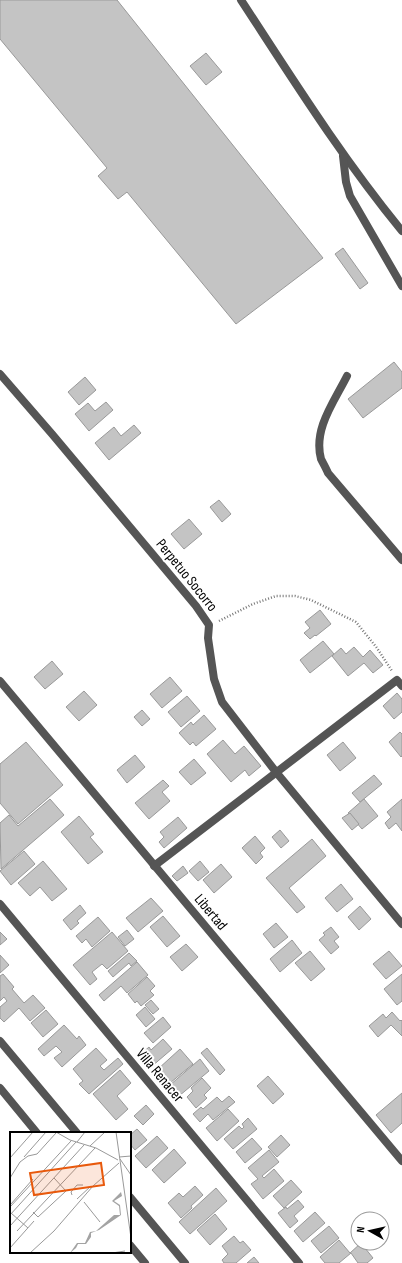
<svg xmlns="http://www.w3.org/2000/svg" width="402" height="1263" viewBox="0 0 402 1263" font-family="'Sofia Sans Condensed',sans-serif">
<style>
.building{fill:#c4c4c4;stroke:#999}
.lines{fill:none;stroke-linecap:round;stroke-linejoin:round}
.path{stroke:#777;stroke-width:2.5;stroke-dasharray:1 2;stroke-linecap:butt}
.lane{stroke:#555;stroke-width:8}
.street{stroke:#555;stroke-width:8}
.labels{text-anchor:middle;stroke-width:4;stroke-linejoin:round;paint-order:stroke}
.street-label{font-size:15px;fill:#000;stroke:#fff}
.inset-road{fill:none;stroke:#999;stroke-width:1}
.view{fill:#e8590c;fill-opacity:0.15;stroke:#e8590c;stroke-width:2}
.inset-edge{fill:none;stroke:#000;stroke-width:2}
</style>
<rect width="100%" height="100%" fill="#fff"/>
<g class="building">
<path d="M0,0H117L323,258L236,324L127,192L118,199L98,176L107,168L0,39Z"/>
<path d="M206,53L222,72L206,85L190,66Z"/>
<path d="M343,248L368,283L360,289L335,254Z"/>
<path d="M394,362L402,372V388L363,418L348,399Z"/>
<path d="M85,377L96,390L79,405L68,392Z"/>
<path d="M106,402L113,410L89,431L75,414L88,403L95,411Z"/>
<path d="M134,425L141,433L109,460L95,443L114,427L121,436Z"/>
<path d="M219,500L231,514L222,522L210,507Z"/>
<path d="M189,519L202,534L184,549L171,534Z"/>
<path d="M320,610L331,624L316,636L315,635L310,639L304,633L310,628L305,622Z"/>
<path d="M323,641L334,654L310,673L300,660Z"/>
<path d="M354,647L363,657L370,650L383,665L373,673L364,663L348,676L332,656L341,648L346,654Z"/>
<path d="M52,661L63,674L45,689L34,677Z"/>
<path d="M170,677L182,691L162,708L150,694Z"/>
<path d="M84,691L97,705L79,721L66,707Z"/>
<path d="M397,693L402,699V712L394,719L383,706Z"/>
<path d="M187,696L200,711L181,727L168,712Z"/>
<path d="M142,710L150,719L142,726L134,717Z"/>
<path d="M204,715L216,729L196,746L193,742L190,745L179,733L191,722L193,725Z"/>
<path d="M400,732L402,734V756L401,757L389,742Z"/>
<path d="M223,740L235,754L244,746L261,766L249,776L245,770L231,782L207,754Z"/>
<path d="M26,742L63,785L18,824L0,803V764Z"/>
<path d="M343,742L356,758L340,771L327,755Z"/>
<path d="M135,755L145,767L127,783L117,770Z"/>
<path d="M194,759L206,773L191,785L179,772Z"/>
<path d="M374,775L382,784L360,802L352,793Z"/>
<path d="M163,780L169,786L162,792L170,801L149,819L135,803Z"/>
<path d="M50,799L64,815L1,869L0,823L9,815L18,826Z"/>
<path d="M364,799L378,816L362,829L348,813Z"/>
<path d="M402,799V831L396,823L389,829L385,823L391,817L387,812Z"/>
<path d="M350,813L359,824L352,830L342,818Z"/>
<path d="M79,816L94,834L90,837L103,852L88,864L61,832Z"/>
<path d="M178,817L187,828L164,848L159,842L164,837L160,832Z"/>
<path d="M280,830L289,841L281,848L272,837Z"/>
<path d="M255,836L265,848L260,853L263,857L256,864L242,848Z"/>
<path d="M312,839L326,856L289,888L305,907L297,913L266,878Z"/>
<path d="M24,851L35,864L11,885L0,871Z"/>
<path d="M43,861L67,889L52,901L40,887L30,896L18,883Z"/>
<path d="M200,861L209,872L198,881L189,871Z"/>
<path d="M221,864L232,877L214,893L203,880Z"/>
<path d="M183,866L188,873L177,881L172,876Z"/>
<path d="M341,884L353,899L337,912L325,898Z"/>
<path d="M151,898L163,911L138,932L126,918Z"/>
<path d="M80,905L86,913L77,921L79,923L71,930L63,920Z"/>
<path d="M360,906L371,919L359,930L348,917Z"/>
<path d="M163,916L180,936L167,947L150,927Z"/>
<path d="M98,917L110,931L92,947L86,939L82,943L76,936Z"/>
<path d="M276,923L288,937L274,948L263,934Z"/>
<path d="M331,927L339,937L334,941L339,947L331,954L319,940L325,935L323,933Z"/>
<path d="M127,930L134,939L125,946L118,937Z"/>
<path d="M0,932L7,939L0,945Z"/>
<path d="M112,932L128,951L107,969L102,964L92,972L97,979L90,985L73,965Z"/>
<path d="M292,940L302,953L280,972L270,959Z"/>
<path d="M186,944L198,957L182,971L170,957Z"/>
<path d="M310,951L325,969L311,981L295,963Z"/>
<path d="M389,951L402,966L386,979L373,964Z"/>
<path d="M129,953L137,961L131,966L129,963L113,977L108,971Z"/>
<path d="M0,955L9,965L0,973Z"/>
<path d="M137,962L148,975L127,993L121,986L104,1001L99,995Z"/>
<path d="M3,974L14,987L12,989L24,1003L33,995L45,1008L30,1021L19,1008L4,1022L0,1018V1007L7,1001L4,997L0,1001V976Z"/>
<path d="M402,974V1001L397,1005L384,989Z"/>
<path d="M147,977L155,986L150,991L154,995L141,1006L137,1001L135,1003L128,994Z"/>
<path d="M151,1000L159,1009L153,1014L145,1005Z"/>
<path d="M145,1007L155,1019L146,1027L136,1015Z"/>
<path d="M46,1010L58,1024L43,1037L31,1023Z"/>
<path d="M392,1012L400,1021L401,1020L402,1021V1036L391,1025L378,1037L369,1026L383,1014L386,1018Z"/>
<path d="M163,1017L171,1027L153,1043L144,1033Z"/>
<path d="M64,1025L77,1039L79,1036L86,1045L62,1067L54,1058L62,1052L56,1046L44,1056L38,1049Z"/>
<path d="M163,1039L172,1049L151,1067L141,1054L149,1047L151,1050Z"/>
<path d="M96,1048L107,1060L100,1066L104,1070L118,1058L123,1064L89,1094L79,1084L83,1081L73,1069Z"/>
<path d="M207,1048L225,1070L220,1075L201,1053Z"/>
<path d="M180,1049L193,1064L170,1083L158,1069Z"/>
<path d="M200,1059L209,1071L179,1096L170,1085Z"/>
<path d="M120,1070L131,1083L117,1096L128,1109L116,1120L93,1094Z"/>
<path d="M268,1076L284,1094L273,1104L257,1086Z"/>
<path d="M202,1078L211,1088L204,1095L207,1098L196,1108L187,1097L193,1091L191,1088Z"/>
<path d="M402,1093V1123L391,1133L376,1115Z"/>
<path d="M229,1096L235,1102L213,1120L208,1114L200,1122L193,1114L201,1107L203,1109L217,1097L222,1102Z"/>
<path d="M146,1105L154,1114L143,1125L134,1116Z"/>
<path d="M228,1109L239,1121L217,1141L206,1128Z"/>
<path d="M248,1118L257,1129L233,1149L224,1139L239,1126L242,1129L244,1127L242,1124Z"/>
<path d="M137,1129L147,1140L135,1150L130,1144V1135Z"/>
<path d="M281,1135L290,1145L277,1157L268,1147Z"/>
<path d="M157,1136L168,1148L146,1168L135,1156Z"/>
<path d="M252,1138L262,1149L245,1163L236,1152Z"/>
<path d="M174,1149L186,1163L164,1183L152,1170Z"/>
<path d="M269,1150L279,1162L262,1176L264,1178L274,1169L284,1181L263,1199L251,1184L258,1179L248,1168Z"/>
<path d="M291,1180L302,1192L284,1208L273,1196Z"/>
<path d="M195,1186L203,1195L191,1206L192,1208L181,1218L168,1203L179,1193L183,1197Z"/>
<path d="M216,1188L227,1201L190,1234L179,1222Z"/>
<path d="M298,1200L304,1207L294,1216L298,1221L290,1228L278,1213L286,1207L287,1209Z"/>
<path d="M315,1212L325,1223L303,1242L294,1231Z"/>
<path d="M215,1214L227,1229L210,1245L197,1230Z"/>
<path d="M329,1226L339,1238L321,1253L311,1241Z"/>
<path d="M234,1236L240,1243L243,1241L251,1250L236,1263H224L222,1260L228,1254L222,1246Z"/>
<path d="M339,1240L350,1253L361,1243L373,1258L367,1263H358L351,1253L339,1263H325L320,1257Z"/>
<path d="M254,1257L259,1263H247Z"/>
</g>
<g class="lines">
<path class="path" d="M219,621L253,604L276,596H295L311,600L356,622L377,648L392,671"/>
<g class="lane">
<path d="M241,0C292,78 342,158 402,231"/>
<path d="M343,156L346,182L350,196L402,286"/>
<path d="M347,376C334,402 313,429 321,459C323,463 326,468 328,473L402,560"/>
<path d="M0,1041L77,1133"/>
<path d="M0,1088L37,1133"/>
<path d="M130,1197L185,1263"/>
<path d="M130,1245L145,1263"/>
</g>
<g class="street">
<path d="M0,374L52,434L196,606L209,625L208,638L214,679L222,702L276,772L402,924"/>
<path d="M0,681L402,1161"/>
<path d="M154,866L397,680L402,686"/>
<path d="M0,904L299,1263"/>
</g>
</g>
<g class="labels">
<g class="street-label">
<text transform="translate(187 575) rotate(51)" y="5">Perpetuo Socorro</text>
<text transform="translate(211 912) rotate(50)" y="5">Libertad</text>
<text transform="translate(160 1075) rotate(50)" y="5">Villa Renacer</text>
</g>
</g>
<g transform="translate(10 1132)">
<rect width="121" height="121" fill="#fff"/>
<path d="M111,60L112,64L104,69L110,73L111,83L89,98L81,101V105L76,112H68L66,116L60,121L67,111H75L80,100L86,99L104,83H110L109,74L102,69Z" fill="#a3a3a3"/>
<path class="inset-road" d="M46,0L60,8L86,16L108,28M106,0L121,106M67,10L75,0M80,14L95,0M14,25L36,0M109,25L121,24M0,26L23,0M110,27L121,43M0,46L10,30L18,24L27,22L46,1M62,63L61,60L67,53H73M67,67L81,54M74,70L90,90M1,72L23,47M0,75L61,9M23,80L28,85L56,59L44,46M1,81L18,96M0,83L66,10M0,94L74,13M7,99L85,16M0,116L24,89M20,121L44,99L83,54L109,31M102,121L115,119"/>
<path class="view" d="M91,31L94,53L24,63L20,41Z"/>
<rect width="121" height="121" class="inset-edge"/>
</g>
<g transform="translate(370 1231) rotate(278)"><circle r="19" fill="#ffffff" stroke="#999999"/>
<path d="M0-3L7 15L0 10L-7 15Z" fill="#000000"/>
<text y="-6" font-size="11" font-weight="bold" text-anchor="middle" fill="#000000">N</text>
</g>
</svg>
